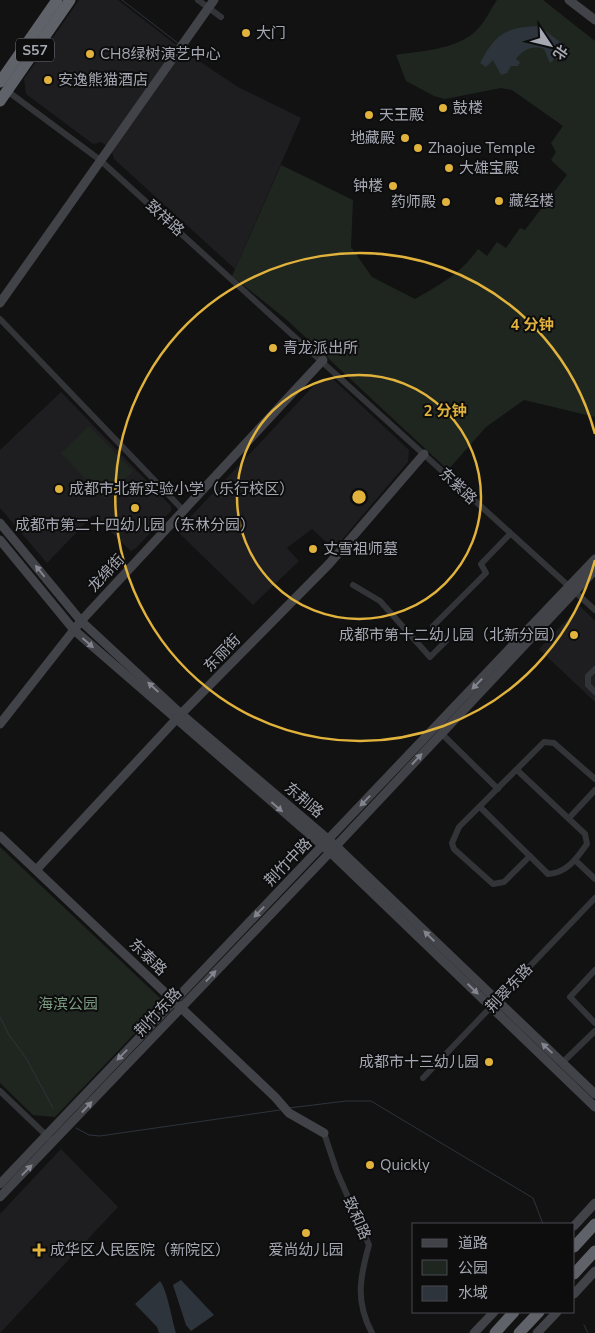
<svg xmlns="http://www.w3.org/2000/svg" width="595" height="1333" viewBox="0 0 595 1333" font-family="'Nunito Sans','Noto Sans SC',sans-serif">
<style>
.built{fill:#1e1e20}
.green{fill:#1f2620}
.water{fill:#2d343b}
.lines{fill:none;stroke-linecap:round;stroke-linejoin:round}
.stream{stroke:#2d343b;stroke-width:1}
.street{stroke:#333438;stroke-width:6}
.secondary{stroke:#424348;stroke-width:9}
.highway{stroke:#606269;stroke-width:11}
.highway-bridge{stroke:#606269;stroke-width:11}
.oneway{fill:#82858e}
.ring{fill:none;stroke:#e1b33c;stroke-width:2.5}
.poi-dot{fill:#e1b33c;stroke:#0d0d0e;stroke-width:2}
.labels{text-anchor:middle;stroke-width:4;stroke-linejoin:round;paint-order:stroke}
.shield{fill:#0d0d0e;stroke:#777a82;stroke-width:1}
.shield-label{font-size:14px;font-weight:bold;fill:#a5a8b3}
.poi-label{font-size:15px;fill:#a5a8b3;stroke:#0d0d0e;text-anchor:start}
.street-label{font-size:15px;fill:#a5a8b3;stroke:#0d0d0e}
.park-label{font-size:15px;fill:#7d9c81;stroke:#0d0d0e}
.centre{fill:#e1b33c;stroke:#0d0d0e;stroke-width:2.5}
.ring-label{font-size:15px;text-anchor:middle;font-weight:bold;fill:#e1b33c;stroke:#0d0d0e;stroke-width:4;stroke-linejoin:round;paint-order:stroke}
</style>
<rect width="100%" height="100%" fill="#121213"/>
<g class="built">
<path d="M79,0H118L184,51L238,87L301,118L235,269L114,159L111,149L101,142L93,144L26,94L24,79Z"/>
<path d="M320,379L334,380L409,450L408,462L334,549L312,529L287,548L299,561L253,605L177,531Z"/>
<path d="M61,392L171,506V511L136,548L131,551L93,515L47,563L0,508V450Z"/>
<path d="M580,606L595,621V702L539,649Z"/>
<path d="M61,1149L118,1207L0,1333V1214Z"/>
</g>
<g class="green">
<path d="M497,0H543L595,41V417L524,400L486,427L448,470L287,320L232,276L281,165L353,200L351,247L372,277L415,299C439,285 462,273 478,249L487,256L497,242L506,248L520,228L525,230L567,175L551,160L556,152L551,143L563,126L512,90L501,88L445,99L434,96L406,81L396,55C420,51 448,50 468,37C481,30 489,12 497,0Z"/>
<path d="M89,426L133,471L105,499L61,453Z"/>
<path d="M0,847L161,999L156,1011L55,1117L33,1115L0,1083Z"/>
</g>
<g class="water">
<path d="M539,26L568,48L560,59H554L550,63L544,49C532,45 523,50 516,59L520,62L518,66H511L507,73L501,75L493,60L486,67L480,63C495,34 506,27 539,26Z"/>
<path d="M181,1280L214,1315L191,1331L186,1325L173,1285Z"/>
<path d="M160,1281C167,1289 172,1320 176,1333H159L157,1327L135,1304Z"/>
</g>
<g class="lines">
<g class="stream">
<path d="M122,0L179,44"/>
<path d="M185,48L190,52"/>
<path d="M0,1017L9,1035L26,1058L53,1108"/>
<path d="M289,1108L346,1101H371L533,1198L543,1224"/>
<path d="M76,1128L89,1135L100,1136L280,1110"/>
<path d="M584,1325L588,1333"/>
</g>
<g class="street">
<path d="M198,0L221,17"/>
<path d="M6,90L100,160L595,610"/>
<path d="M0,319L184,511"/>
<path d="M353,585L380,601L430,657L446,641L433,626L486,573L481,564L510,534"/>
<path d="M595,669L588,676V685L595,692"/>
<path d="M441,733L498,789"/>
<path d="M480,807L548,874C567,873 577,858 587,844L585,834L517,770"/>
<path d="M569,818L595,790"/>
<path d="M530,856L504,882L493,884L454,849L452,843L459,827L544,742L554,743L595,779"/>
<path d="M575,860L595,879"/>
<path d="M595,970L570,997L595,1023"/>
<path d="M562,1063L595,1031"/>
<path d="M423,1078L595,898"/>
<path d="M0,1091L49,1138"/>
<path d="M324,1133L337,1172L369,1245C360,1277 355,1302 372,1333"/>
</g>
<g class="secondary">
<path d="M569,0L595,20"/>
<path d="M0,303L214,0"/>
<path d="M0,523L81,621L181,714L336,846L595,1094"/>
<path d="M0,540L74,630L330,852L595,1107"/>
<path d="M0,724L81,621L323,360"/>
<path d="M0,836L275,1097L289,1113L324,1133"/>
<path d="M37,869L181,714L329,564L424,454"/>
<path d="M0,1184L595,559"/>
<path d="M0,1197L336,846L595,570"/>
<path d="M574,1226L595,1203"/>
<path d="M574,1294L595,1271"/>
<path d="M474,1333L494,1312"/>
<path d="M537,1333L557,1312"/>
</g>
<g class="highway">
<path d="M0,82L57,0"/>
<path d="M574,1247L595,1224"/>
<path d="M574,1274L595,1251"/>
<path d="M495,1333L514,1312"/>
<path d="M519,1333L539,1312"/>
</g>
<path class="highway-bridge" d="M0,101L70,0"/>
</g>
<defs><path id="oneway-solid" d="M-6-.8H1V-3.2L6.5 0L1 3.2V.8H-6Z" transform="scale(1.25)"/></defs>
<g class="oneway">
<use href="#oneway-solid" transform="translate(40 571) rotate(-129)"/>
<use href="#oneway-solid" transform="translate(88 643) rotate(41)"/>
<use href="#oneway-solid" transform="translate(477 684) rotate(134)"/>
<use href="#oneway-solid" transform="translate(153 687) rotate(-137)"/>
<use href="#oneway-solid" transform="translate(417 759) rotate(-47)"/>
<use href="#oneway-solid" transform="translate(365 801) rotate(134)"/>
<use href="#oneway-solid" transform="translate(277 807) rotate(41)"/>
<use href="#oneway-solid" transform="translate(259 912) rotate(134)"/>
<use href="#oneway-solid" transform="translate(429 936) rotate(-136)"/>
<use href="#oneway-solid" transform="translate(211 976) rotate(-47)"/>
<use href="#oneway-solid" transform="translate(473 989) rotate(44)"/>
<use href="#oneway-solid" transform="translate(547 1048) rotate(-137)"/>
<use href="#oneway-solid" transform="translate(122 1055) rotate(134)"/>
<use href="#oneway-solid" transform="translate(87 1107) rotate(-47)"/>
<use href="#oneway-solid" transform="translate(27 1170) rotate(-46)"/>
</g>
<g class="ring">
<circle cx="359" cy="497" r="122"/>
<path d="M595 560A244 244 0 1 1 595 434"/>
</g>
<g class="poi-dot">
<circle cx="246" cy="33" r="5"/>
<circle cx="90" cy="54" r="5"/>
<circle cx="48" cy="80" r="5"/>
<circle cx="443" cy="108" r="5"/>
<circle cx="369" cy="115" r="5"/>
<circle cx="405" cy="138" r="5"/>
<circle cx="418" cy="148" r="5"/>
<circle cx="449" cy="168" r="5"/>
<circle cx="393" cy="186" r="5"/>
<circle cx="499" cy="201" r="5"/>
<circle cx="446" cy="202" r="5"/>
<circle cx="273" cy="348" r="5"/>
<circle cx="59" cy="489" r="5"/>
<circle cx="135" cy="508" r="5"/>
<circle cx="313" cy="549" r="5"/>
<circle cx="574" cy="635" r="5"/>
<circle cx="489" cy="1062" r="5"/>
<circle cx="370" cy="1165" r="5"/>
<circle cx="306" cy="1233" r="5"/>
<path d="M36.5 1242.5h5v5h5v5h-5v5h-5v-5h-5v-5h5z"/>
</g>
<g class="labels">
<rect class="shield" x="16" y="38.5" width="38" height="23" rx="4"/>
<g class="shield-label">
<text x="35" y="55">S57</text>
</g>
<g class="poi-label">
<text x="256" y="38">大门</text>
<text x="100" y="59">CH8绿树演艺中心</text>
<text x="58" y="85">安逸熊猫酒店</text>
<text x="453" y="113">鼓楼</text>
<text x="379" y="120">天王殿</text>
<text x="395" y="143" text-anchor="end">地藏殿</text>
<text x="428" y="153">Zhaojue Temple</text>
<text x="459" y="173">大雄宝殿</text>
<text x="383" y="191" text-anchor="end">钟楼</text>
<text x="509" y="206">藏经楼</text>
<text x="436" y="207" text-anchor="end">药师殿</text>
<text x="283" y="353">青龙派出所</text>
<text x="69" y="494">成都市北新实验小学（乐行校区）</text>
<text x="135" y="530" text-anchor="middle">成都市第二十四幼儿园（东林分园）</text>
<text x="323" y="554">丈雪祖师墓</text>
<text x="564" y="640" text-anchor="end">成都市第十二幼儿园（北新分园）</text>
<text x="479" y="1067" text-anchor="end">成都市十三幼儿园</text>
<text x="380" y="1170">Quickly</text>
<text x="50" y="1255">成华区人民医院（新院区）</text>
<text x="306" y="1255" text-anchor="middle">爱尚幼儿园</text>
</g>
<g class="street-label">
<text transform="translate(165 218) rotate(42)" y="5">致祥路</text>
<text transform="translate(458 486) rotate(43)" y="5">东紫路</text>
<text transform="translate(106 573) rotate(-47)" y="5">龙绵街</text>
<text transform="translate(222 653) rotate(-46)" y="5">东丽街</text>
<text transform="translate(304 800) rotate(40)" y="5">东荆路</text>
<text transform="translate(288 862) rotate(-46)" y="5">荆竹中路</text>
<text transform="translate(148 957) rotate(44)" y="5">东泰路</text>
<text transform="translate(509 988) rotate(-47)" y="5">荆翠东路</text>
<text transform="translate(158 1012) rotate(-47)" y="5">荆竹东路</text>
<text transform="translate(357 1218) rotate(66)" y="5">致和路</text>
</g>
<g class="park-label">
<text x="68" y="1009">海滨公园</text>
</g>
</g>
<circle cx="359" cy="497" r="8" class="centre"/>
<g class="ring-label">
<text x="532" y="330">4 分钟</text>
<text x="445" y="416">2 分钟</text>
</g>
<rect x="412" y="1223" width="162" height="90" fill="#0d0d0e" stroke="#4a4b50"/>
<rect x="422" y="1239" width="25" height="8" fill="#424348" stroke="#4a4b50"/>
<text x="458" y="1248" font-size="15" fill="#a5a8b3">道路</text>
<rect x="422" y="1260" width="25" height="15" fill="#1f2620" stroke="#4a4b50"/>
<text x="458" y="1273" font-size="15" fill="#a5a8b3">公园</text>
<rect x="422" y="1286" width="25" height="15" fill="#2d343b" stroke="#4a4b50"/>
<text x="458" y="1298" font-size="15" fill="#a5a8b3">水域</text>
<g transform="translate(550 45) rotate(125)" stroke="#0d0d0e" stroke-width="4" paint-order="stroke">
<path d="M0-4L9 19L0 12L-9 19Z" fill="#a5a8b3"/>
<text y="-8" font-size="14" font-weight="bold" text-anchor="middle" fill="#a5a8b3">北</text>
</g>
</svg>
